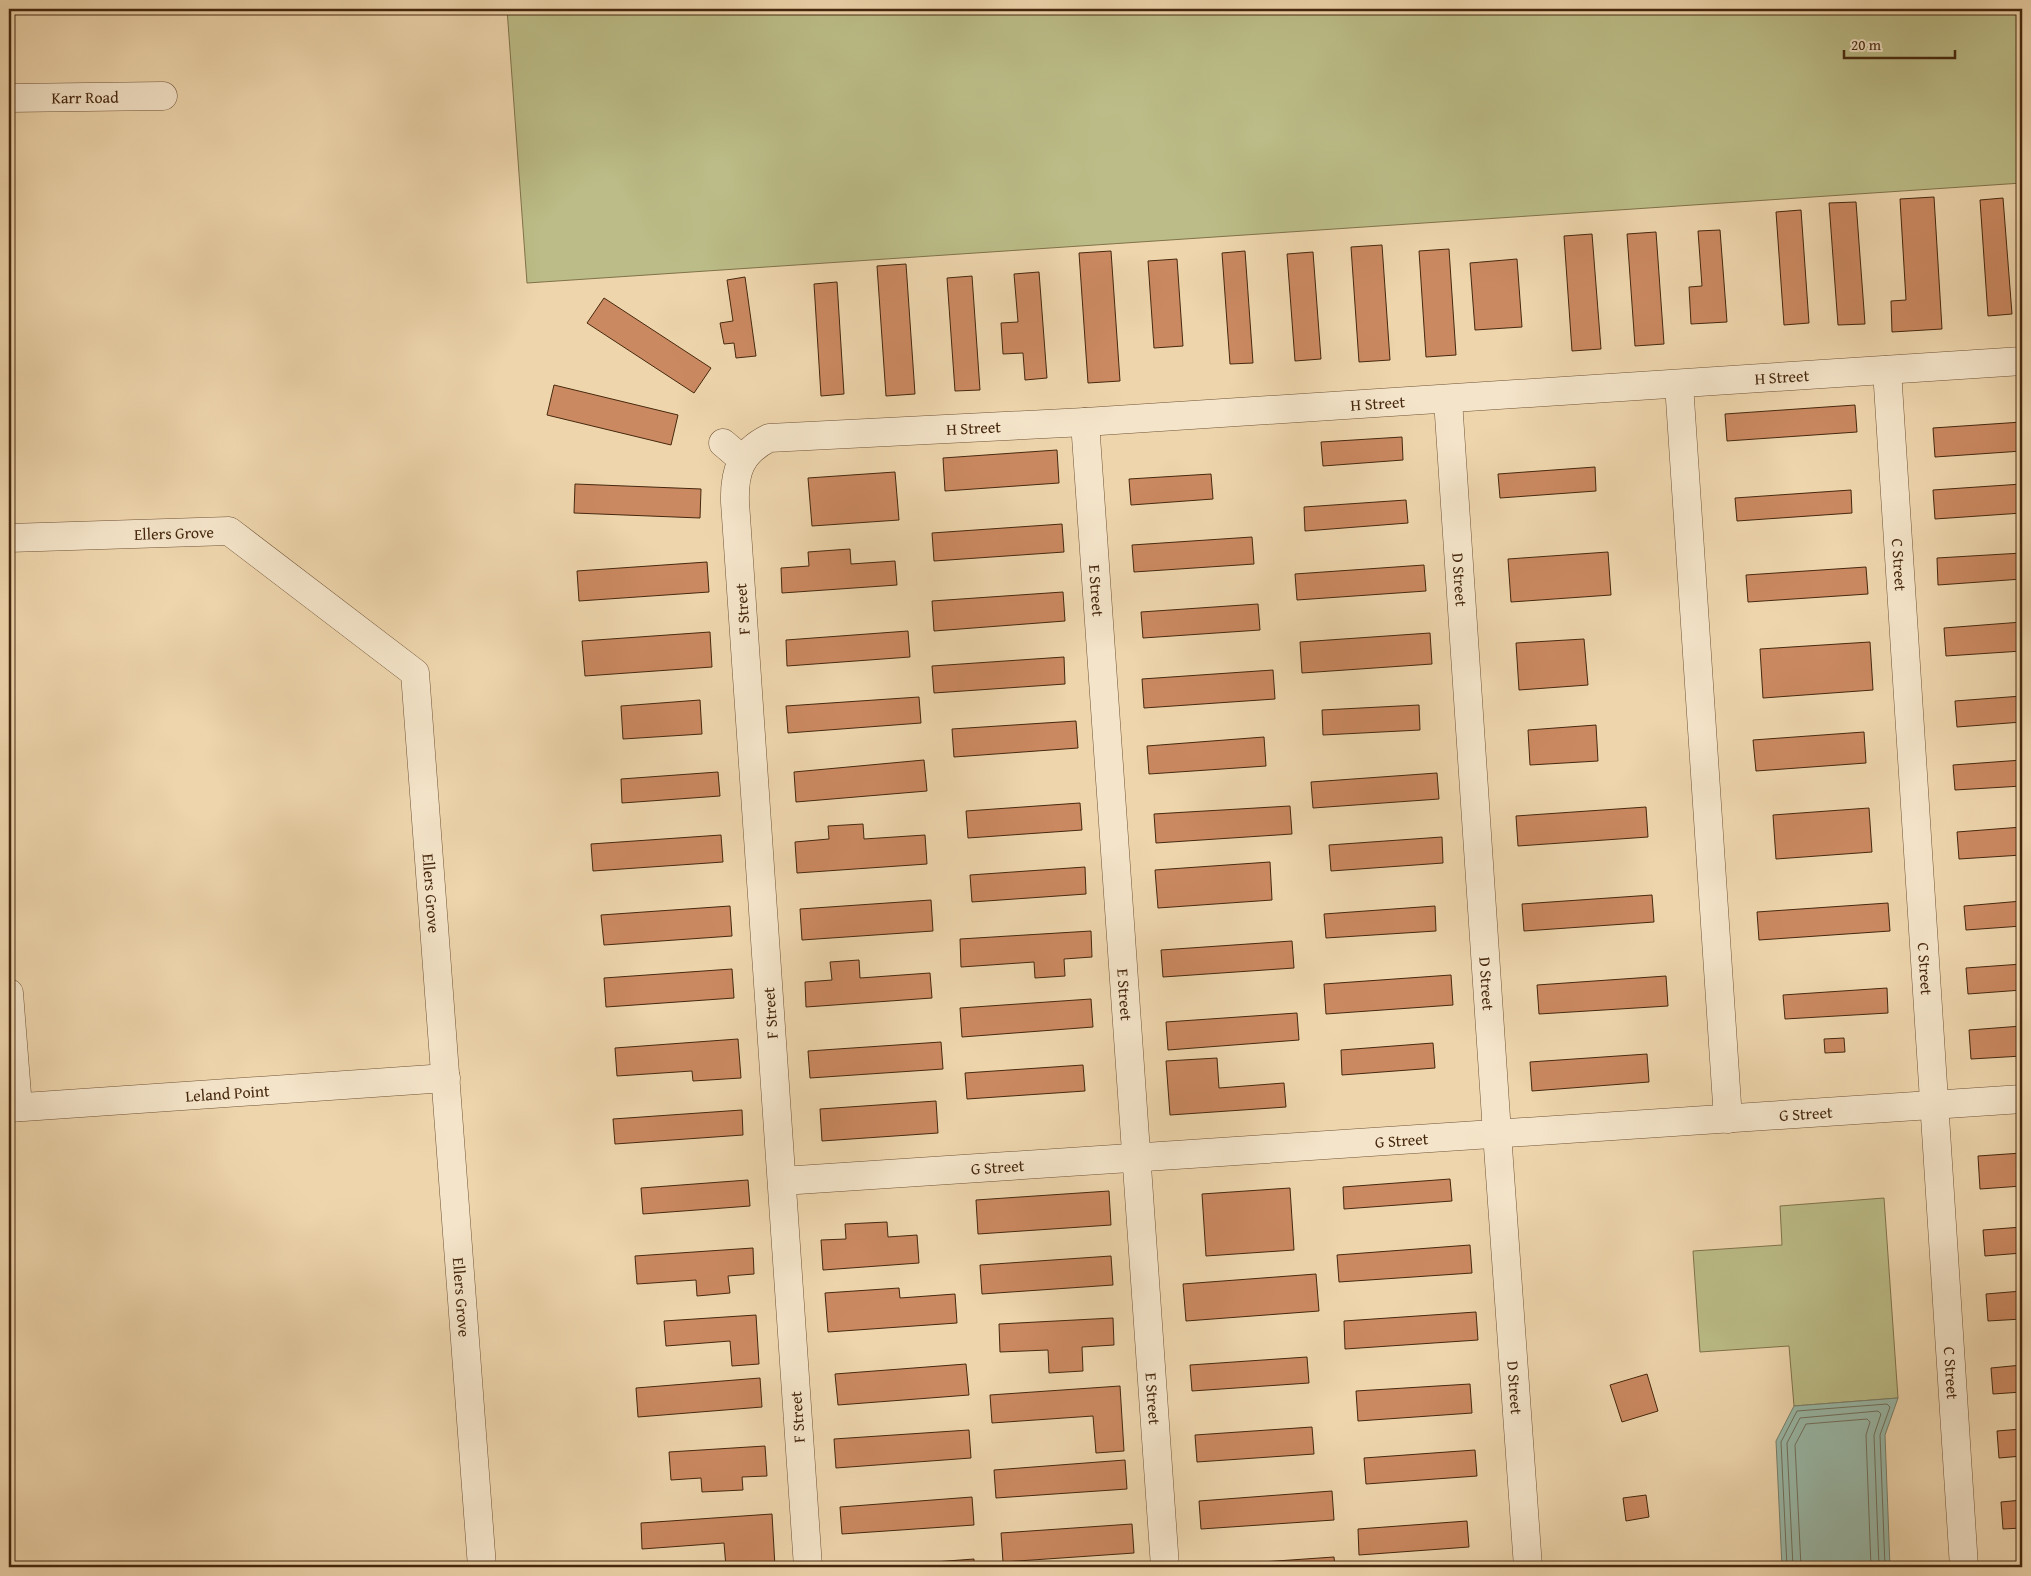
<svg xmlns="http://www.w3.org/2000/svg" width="2031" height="1576" viewBox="0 0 2031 1576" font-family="'Gentium Book Plus',serif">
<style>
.green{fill:#bbbc87;stroke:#80724a}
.water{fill:#99b9a9;stroke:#787f6b}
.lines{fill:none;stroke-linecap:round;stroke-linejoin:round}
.shore{stroke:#70705c;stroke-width:1}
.building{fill:#cb8961;stroke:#46280e}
.minor-casing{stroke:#705336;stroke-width:29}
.minor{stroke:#f4e4c9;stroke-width:28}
.labels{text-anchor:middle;stroke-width:4;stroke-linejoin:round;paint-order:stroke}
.street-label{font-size:16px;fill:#46280e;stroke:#f4e4c9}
</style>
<rect width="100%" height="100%" fill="#eed5ac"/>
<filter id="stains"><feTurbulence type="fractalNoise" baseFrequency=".004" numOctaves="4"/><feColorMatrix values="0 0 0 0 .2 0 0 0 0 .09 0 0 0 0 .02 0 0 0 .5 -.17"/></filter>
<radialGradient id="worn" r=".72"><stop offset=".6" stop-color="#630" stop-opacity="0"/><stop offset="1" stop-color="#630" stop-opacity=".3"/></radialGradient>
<g class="green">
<path d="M507,9H2022V183L527,283Z"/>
<path d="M1884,1198L1898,1398L1794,1406L1789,1346L1700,1352L1693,1251L1782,1245L1780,1206Z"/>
</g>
<path class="water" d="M1898,1398L1885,1435L1890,1567H1782L1776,1441L1794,1406Z"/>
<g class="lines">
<g class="shore">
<path d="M1787,1567L1781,1442L1797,1411L1887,1404L1890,1407L1880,1435L1885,1567"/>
<path d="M1793,1567L1787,1443L1800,1418L1878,1411L1881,1414L1874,1435L1879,1567"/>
<path d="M1801,1567L1795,1445L1806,1424L1867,1419L1870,1422L1866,1435L1871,1567"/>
</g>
</g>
<g class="building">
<path d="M1934,197L1942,329L1892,332L1891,301L1906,300L1900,199Z"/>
<path d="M2003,198L2012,314L1988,316L1980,200Z"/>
<path d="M1856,202L1865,324L1838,325L1829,203Z"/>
<path d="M1801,210L1809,323L1784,325L1776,212Z"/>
<path d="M1720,230L1727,322L1691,324L1689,287L1702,286L1698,231Z"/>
<path d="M1656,232L1664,344L1635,346L1627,234Z"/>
<path d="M1592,234L1601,349L1572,351L1564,236Z"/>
<path d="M1382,245L1390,360L1359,362L1351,247Z"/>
<path d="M1449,249L1456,355L1426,357L1419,251Z"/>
<path d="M1111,251L1120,381L1088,383L1079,253Z"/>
<path d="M1245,251L1253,363L1230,364L1222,253Z"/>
<path d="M1313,252L1321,359L1295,361L1287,254Z"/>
<path d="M1177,259L1183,346L1154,348L1148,261Z"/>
<path d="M1517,259L1522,327L1475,330L1470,263Z"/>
<path d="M906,264L915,394L886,396L877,266Z"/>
<path d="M1039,272L1047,378L1025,380L1023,353L1003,354L1001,323L1018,322L1014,274Z"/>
<path d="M972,276L980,390L955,391L947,278Z"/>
<path d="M745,277L756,356L736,358L734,343L724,344L720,323L733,321L727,280Z"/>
<path d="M837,282L844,394L821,396L814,284Z"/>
<path d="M604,298L711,368L694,393L587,323Z"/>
<path d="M554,385L678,415L671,445L547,415Z"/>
<path d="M1855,405L1857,432L1727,441L1725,414Z"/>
<path d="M2022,422V451L1935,457L1933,428Z"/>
<path d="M1402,437L1403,460L1323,466L1321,442Z"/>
<path d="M1057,450L1059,483L945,491L943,458Z"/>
<path d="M1595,467L1596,491L1500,498L1498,474Z"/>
<path d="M895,472L899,520L812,526L808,478Z"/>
<path d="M1211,474L1213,499L1131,505L1129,479Z"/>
<path d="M575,484L701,489L700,518L574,513Z"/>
<path d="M2022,484V513L1935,519L1933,490Z"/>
<path d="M1851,490L1852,513L1737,521L1735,498Z"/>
<path d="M1406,500L1408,523L1305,531L1304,507Z"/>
<path d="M1062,524L1064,552L934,561L932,533Z"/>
<path d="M1252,537L1254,564L1134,572L1132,545Z"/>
<path d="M850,549L851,564L895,561L897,585L782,593L781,568L809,566L808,552Z"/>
<path d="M1608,552L1611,595L1511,602L1508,559Z"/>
<path d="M2022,553V579L1938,585L1937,558Z"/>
<path d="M707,562L709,592L579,601L577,571Z"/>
<path d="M1424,565L1426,591L1297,600L1295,574Z"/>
<path d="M1866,567L1868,594L1748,602L1746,575Z"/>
<path d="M1063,592L1065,621L934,631L932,601Z"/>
<path d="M1258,604L1260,630L1143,638L1141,612Z"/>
<path d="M2022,622V651L1946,656L1944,628Z"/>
<path d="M908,631L910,657L787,666L786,640Z"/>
<path d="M710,632L712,667L585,676L582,641Z"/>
<path d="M1430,633L1432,664L1302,673L1300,642Z"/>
<path d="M1584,639L1588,685L1519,690L1516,643Z"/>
<path d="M1870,642L1873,690L1763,698L1760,649Z"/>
<path d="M1064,657L1065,684L934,693L932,666Z"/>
<path d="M1273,670L1275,699L1144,708L1142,679Z"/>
<path d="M2022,696V722L1957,727L1955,701Z"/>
<path d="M919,697L921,723L788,733L786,706Z"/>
<path d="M700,700L702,734L623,739L621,706Z"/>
<path d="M1419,705L1420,730L1323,735L1322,710Z"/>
<path d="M1076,721L1078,748L954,757L952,729Z"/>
<path d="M1596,725L1598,761L1530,765L1528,730Z"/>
<path d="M1864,732L1866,763L1756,771L1753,740Z"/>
<path d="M1264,737L1266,766L1149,774L1147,746Z"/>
<path d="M924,760L927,791L796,802L794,772Z"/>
<path d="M2022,760V786L1955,790L1953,765Z"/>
<path d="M718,772L720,796L622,803L621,779Z"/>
<path d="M1437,773L1439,799L1313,808L1311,782Z"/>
<path d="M1080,803L1082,830L968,838L966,811Z"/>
<path d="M1290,806L1292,834L1156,843L1154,814Z"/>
<path d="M1646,807L1648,837L1518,846L1516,816Z"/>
<path d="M1869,808L1872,852L1776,859L1773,815Z"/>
<path d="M863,824L864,839L925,835L927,864L797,873L795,842L829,839L828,826Z"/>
<path d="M2022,827V855L1959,859L1957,832Z"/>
<path d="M721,835L723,862L593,871L591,844Z"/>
<path d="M1442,837L1443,863L1331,871L1329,845Z"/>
<path d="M1270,862L1272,900L1158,908L1155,870Z"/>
<path d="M1085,867L1086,894L972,902L970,875Z"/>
<path d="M1652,895L1654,922L1524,931L1522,904Z"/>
<path d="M931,900L933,931L802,940L800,909Z"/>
<path d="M2022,901V926L1966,930L1964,906Z"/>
<path d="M1888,903L1890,931L1759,940L1757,912Z"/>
<path d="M730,906L732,936L604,945L601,915Z"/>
<path d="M1435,906L1436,931L1326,938L1324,914Z"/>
<path d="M1091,931L1092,957L1064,959L1065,976L1035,978L1034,962L961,967L960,939Z"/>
<path d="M1292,941L1294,968L1163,977L1161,950Z"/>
<path d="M859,960L860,978L930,973L932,998L806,1007L805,982L832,980L830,962Z"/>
<path d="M2022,964V990L1968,994L1966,968Z"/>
<path d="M732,969L734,998L606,1007L604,978Z"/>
<path d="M1451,975L1453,1005L1326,1014L1324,984Z"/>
<path d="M1666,976L1668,1006L1539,1014L1537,985Z"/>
<path d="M1887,988L1888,1013L1785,1019L1783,995Z"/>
<path d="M1091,999L1093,1027L962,1037L960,1008Z"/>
<path d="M1297,1013L1299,1040L1168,1050L1166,1022Z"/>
<path d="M2022,1026V1056L1971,1059L1969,1030Z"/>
<path d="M1844,1038L1845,1052L1825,1053L1824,1039Z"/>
<path d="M738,1039L741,1078L693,1081L692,1071L617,1076L615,1048Z"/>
<path d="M941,1042L943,1069L810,1078L808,1051Z"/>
<path d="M1433,1043L1435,1068L1342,1075L1341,1050Z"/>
<path d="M1647,1054L1649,1082L1532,1091L1530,1062Z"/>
<path d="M1217,1058L1219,1088L1284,1083L1286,1107L1170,1115L1166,1061Z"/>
<path d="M1083,1065L1085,1091L967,1099L965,1073Z"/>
<path d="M936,1101L938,1133L822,1141L820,1109Z"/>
<path d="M742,1110L743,1135L615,1144L613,1119Z"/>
<path d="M2022,1153V1186L1980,1189L1978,1156Z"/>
<path d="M1450,1179L1452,1201L1344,1209L1343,1187Z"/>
<path d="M748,1180L750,1206L643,1214L641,1188Z"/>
<path d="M1290,1188L1294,1250L1206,1256L1202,1194Z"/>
<path d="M1109,1191L1111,1225L978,1234L976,1200Z"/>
<path d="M887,1222L888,1237L917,1235L919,1263L823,1270L821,1240L846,1239L845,1224Z"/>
<path d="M2022,1227V1253L1985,1256L1983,1230Z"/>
<path d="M1470,1245L1472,1273L1339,1282L1337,1255Z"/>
<path d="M753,1248L754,1274L728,1276L730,1293L697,1296L696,1280L637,1284L635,1256Z"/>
<path d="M1111,1256L1113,1285L982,1294L980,1265Z"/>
<path d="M1316,1274L1319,1311L1186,1321L1183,1284Z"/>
<path d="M899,1288L900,1298L955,1294L957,1323L828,1332L825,1293Z"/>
<path d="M2022,1291V1319L1988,1321L1986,1294Z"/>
<path d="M1476,1312L1478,1340L1345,1349L1344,1321Z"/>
<path d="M756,1315L759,1364L732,1366L730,1341L666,1346L664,1321Z"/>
<path d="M1113,1318L1114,1345L1082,1347L1083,1371L1049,1373L1048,1350L1000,1352L999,1324Z"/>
<path d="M1307,1357L1309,1383L1192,1391L1190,1365Z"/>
<path d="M966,1364L969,1395L838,1405L835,1374Z"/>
<path d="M2022,1365V1392L1993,1394L1991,1368Z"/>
<path d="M1647,1374L1658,1411L1622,1422L1610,1385Z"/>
<path d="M760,1378L762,1407L638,1417L636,1388Z"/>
<path d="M1470,1384L1472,1413L1358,1421L1356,1391Z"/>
<path d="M1120,1386L1124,1451L1096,1453L1093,1416L992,1423L990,1395Z"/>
<path d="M1312,1427L1314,1454L1197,1462L1195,1435Z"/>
<path d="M2022,1429V1456L1999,1458L1997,1431Z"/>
<path d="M969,1430L971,1458L836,1468L834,1439Z"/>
<path d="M765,1446L767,1476L742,1477L743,1490L702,1492L701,1478L671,1480L669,1452Z"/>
<path d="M1475,1450L1477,1476L1366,1484L1364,1458Z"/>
<path d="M1125,1460L1127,1489L996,1498L994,1470Z"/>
<path d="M1332,1491L1334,1520L1201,1529L1199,1501Z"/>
<path d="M1646,1495L1649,1517L1626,1521L1623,1498Z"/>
<path d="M972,1497L974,1525L842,1534L840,1507Z"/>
<path d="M2022,1500V1528L2003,1529L2001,1502Z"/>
<path d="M772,1514L775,1567H726L724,1543L642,1549L641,1523Z"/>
<path d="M1467,1521L1469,1547L1359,1555L1358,1529Z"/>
<path d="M1132,1524L1134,1553L1003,1562L1001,1533Z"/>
<path d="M1334,1557L1335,1567H1204V1566Z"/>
<path d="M974,1559V1567H867Z"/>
</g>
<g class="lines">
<g class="minor-casing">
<g id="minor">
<path id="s1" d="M9,98L163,96"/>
<path id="s2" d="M1887,370L1964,1567"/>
<path d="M1679,384L1728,1119"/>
<path id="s3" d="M1448,400L1497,1133L1528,1567"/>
<path id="s4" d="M1085,422L1165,1567"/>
<path d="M723,443L743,460"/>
<path id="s5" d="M9,538L229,531L415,673L482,1567"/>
<path d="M9,993L18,1107"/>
<path id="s6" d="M9,1108L446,1078"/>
<path id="s7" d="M782,1181L2022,1099"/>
<path id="s8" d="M808,1567L735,502C734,471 741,452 769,438L1085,422L2022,361"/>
</g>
</g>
<use href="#minor" class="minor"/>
</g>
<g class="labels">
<g class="street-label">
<text dy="6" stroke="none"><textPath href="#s1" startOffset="76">Karr Road</textPath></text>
<text dy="6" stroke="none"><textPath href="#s8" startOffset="2160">H Street</textPath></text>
<text dy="6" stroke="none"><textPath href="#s8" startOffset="1755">H Street</textPath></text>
<text dy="6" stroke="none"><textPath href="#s8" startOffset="1350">H Street</textPath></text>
<text dy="6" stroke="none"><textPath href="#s5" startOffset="165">Ellers Grove</textPath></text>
<text dy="6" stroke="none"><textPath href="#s2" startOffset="195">C Street</textPath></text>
<text dy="6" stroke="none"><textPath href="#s3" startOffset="180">D Street</textPath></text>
<text dy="6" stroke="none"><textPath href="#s4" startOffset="169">E Street</textPath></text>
<text transform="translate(742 609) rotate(-94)" y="6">F Street</text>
<text dy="6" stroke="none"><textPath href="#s5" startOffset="675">Ellers Grove</textPath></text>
<text dy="6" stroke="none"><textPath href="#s2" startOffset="600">C Street</textPath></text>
<text dy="6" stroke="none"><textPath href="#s3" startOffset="585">D Street</textPath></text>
<text dy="6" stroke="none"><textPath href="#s4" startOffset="574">E Street</textPath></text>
<text transform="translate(770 1013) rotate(-94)" y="6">F Street</text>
<text dy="6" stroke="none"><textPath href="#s6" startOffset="219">Leland Point</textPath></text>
<text dy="6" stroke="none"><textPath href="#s7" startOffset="1026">G Street</textPath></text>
<text dy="6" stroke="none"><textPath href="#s7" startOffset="621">G Street</textPath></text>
<text dy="6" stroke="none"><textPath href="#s7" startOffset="216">G Street</textPath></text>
<text dy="6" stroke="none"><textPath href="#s5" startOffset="1080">Ellers Grove</textPath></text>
<text dy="6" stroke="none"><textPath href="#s2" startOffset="1005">C Street</textPath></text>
<text dy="6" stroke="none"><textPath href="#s3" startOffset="990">D Street</textPath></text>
<text dy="6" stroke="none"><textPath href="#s4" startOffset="979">E Street</textPath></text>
<text transform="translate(797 1417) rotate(-94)" y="6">F Street</text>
</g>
</g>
<rect width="2031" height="1576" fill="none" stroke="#eed5ac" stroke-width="30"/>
<rect x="10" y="10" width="2011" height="1556" fill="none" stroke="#46280e" stroke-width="2.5"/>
<rect x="15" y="15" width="2001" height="1546" fill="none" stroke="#46280e"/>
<path d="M1844 50v8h111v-8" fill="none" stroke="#46280e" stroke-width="2.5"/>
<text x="1851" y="50" font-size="15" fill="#46280e" stroke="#f4e4c9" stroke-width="4" paint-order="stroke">20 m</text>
<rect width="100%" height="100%" filter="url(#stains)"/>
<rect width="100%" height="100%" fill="url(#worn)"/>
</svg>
